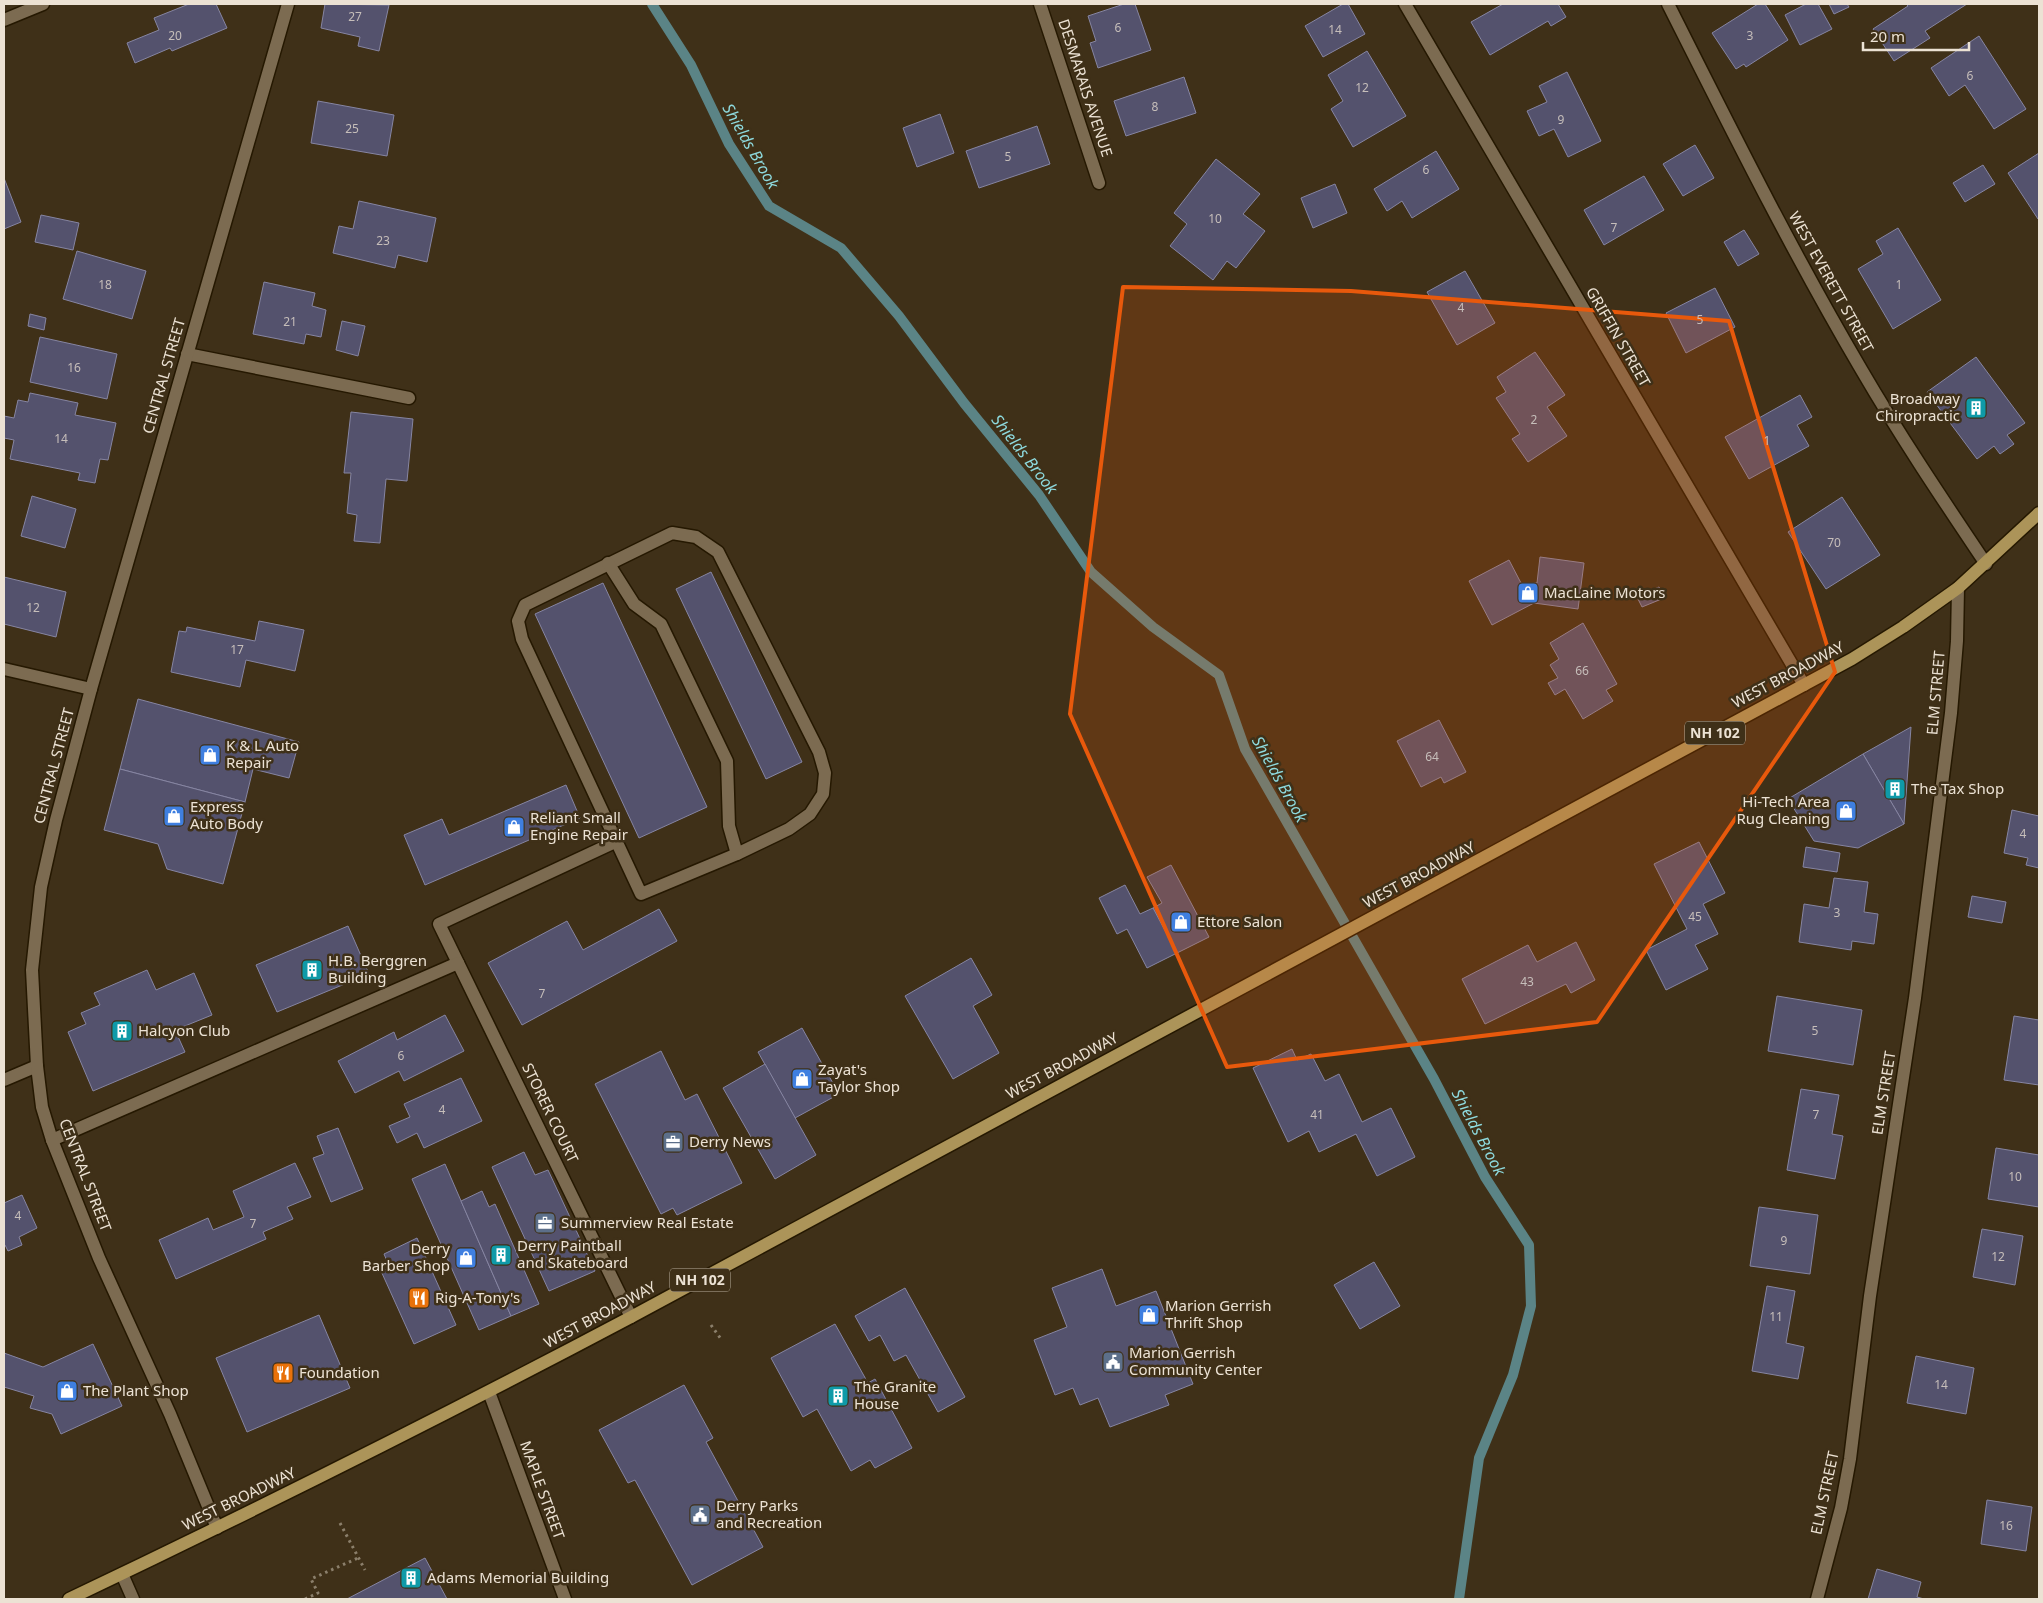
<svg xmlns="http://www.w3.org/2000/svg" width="2043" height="1603" viewBox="0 0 2043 1603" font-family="'Noto Sans',sans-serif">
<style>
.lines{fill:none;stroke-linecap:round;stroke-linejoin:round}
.stream{stroke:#5b8486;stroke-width:10}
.building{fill:#54526d;stroke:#8685a2}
.minor-casing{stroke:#251801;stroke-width:15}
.major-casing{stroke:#251801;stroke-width:15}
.path{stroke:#8b7f6b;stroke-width:3;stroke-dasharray:2.5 4;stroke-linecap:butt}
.minor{stroke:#7c6b51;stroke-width:12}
.major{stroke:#ac9459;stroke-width:12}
.marked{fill:#e8590c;fill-opacity:0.2;stroke:#e8590c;stroke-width:4;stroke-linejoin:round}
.labels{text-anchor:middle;stroke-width:5;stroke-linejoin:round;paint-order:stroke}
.number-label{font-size:12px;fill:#c6beba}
.shield{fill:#3f3018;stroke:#b8ad9c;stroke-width:1}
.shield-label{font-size:14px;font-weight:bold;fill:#ece2d4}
.street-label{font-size:15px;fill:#ece2d4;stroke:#3f3018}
.poi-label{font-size:15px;fill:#ece2d4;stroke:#3f3018;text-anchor:start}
.water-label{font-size:16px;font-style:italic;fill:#8edade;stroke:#3f3018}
</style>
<rect width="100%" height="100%" fill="#3f3018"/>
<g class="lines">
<path class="stream" d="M652,4L691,65L729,144L769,206L841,248L899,316L964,403L1039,495L1091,572L1153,627L1219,675L1245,749L1434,1079L1485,1177L1529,1245L1531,1306L1513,1375L1479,1458L1459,1599"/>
</g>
<g class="building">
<path d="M189,4H216L227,28L172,51L170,48L135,63L127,43L159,30L154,18Z"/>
<path d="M325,4L389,5L379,51L358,46L360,37L321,28Z"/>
<path d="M1124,4H1135L1151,50L1098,68L1090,43L1096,41L1088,16Z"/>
<path d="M1343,4H1348L1365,34L1323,57L1305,26Z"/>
<path d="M1503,4H1558L1566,17L1551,26L1548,21L1490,55L1471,22Z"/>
<path d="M1758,4H1765L1788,40L1746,67L1744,64L1736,69L1712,33Z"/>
<path d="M1806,4H1818L1832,29L1800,45L1785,15Z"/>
<path d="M1829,4H1847L1849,7L1834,14Z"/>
<path d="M1906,4H1967L1925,31L1930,38L1894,61L1873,29L1908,6Z"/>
<path d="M1979,36L2026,109L1994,129L1965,85L1949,96L1931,68Z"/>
<path d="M1367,51L1406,116L1353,147L1331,109L1343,101L1328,75Z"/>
<path d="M1567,72L1601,141L1568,157L1554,129L1539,136L1527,111L1547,102L1539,86Z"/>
<path d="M1184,77L1196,113L1126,136L1114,101Z"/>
<path d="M318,101L394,115L387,156L311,143Z"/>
<path d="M940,114L954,153L917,167L903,128Z"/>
<path d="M1037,126L1050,164L979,188L966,151Z"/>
<path d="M1695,145L1714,178L1683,196L1663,164Z"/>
<path d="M1436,151L1459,189L1412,218L1402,201L1387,211L1374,189Z"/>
<path d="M2039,153V218L2038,219L2008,173Z"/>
<path d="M1216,159L1260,194L1243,214L1265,231L1236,268L1227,261L1213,280L1170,246L1187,224L1174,213Z"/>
<path d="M1983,165L1995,184L1965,202L1953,183Z"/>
<path d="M1644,176L1664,210L1604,245L1584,210Z"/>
<path d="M4,178L21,222L4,229Z"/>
<path d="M1335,184L1347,213L1313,228L1301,198Z"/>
<path d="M359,201L436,218L427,262L398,255L395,268L333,253L339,226L353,229Z"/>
<path d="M41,215L79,223L73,250L35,242Z"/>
<path d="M1898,228L1941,300L1893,329L1858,269L1883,254L1876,241Z"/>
<path d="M1744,230L1759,254L1738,266L1724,242Z"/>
<path d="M77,251L146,271L132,319L63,299Z"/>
<path d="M1465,271L1495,323L1457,345L1427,292Z"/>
<path d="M264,282L315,293L312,306L326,310L321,337L306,334L304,344L253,334Z"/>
<path d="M1715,288L1735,327L1686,353L1666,313Z"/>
<path d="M30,314L46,318L44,330L28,326Z"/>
<path d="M342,321L365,326L358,356L336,350Z"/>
<path d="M40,337L117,354L107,399L30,382Z"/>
<path d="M1535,352L1565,395L1547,407L1567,436L1528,462L1512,439L1520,434L1496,398L1506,392L1497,377Z"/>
<path d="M1976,357L2025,423L2007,435L2014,444L2000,454L1994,446L1977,459L1927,392Z"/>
<path d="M30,393L78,403L75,415L116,423L108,460L100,459L95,483L78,480L80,473L10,459L14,440L4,438V416L14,418L18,400L28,402Z"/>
<path d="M1800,395L1812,417L1797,425L1809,446L1749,479L1725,437Z"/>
<path d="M351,412L413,419L407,481L386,479L380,543L354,541L357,515L347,513L351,473H344Z"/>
<path d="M32,496L76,509L65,548L21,536Z"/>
<path d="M1842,497L1880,555L1826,589L1788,532Z"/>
<path d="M1540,557L1584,563L1578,609L1534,603L1492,625L1469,581L1509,560L1521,583H1537Z"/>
<path d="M711,572L802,762L766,779L676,589Z"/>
<path d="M4,577L66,592L56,637L4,624Z"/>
<path d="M603,583L707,807L639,838L535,614Z"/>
<path d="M1659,587L1664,598L1642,607L1637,597Z"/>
<path d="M259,621L304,630L295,671L246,660L240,687L171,672L179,631L186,632L187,627L255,641Z"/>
<path d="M1583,623L1617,684L1606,690L1613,701L1583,719L1565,689L1555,695L1548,683L1558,678L1550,665L1559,659L1550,643Z"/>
<path d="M138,699L299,742L289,778L253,769L245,802L120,769Z"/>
<path d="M1439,720L1466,772L1444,783L1441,777L1421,787L1397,741Z"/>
<path d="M1911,727L1904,824L1863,754Z"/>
<path d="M1863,754L1904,824L1858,848L1814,841L1788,799Z"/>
<path d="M120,769L245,802L223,884L167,869L158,844L104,830Z"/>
<path d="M566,785L580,818L425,885L404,835L442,819L449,835Z"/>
<path d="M2012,810L2039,816V868L2026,865L2028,858L2004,853Z"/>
<path d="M1699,842L1725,893L1703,904L1718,934L1695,945L1708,969L1666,990L1646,950L1687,929L1654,864Z"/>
<path d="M1806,847L1840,853L1837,872L1803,867Z"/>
<path d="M1171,865L1209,937L1177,953L1153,908L1162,903L1147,877Z"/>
<path d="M1834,878L1868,882L1864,912L1878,914L1874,944L1852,941L1851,950L1799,942L1804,904L1829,908Z"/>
<path d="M1125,885L1140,914L1153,908L1177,953L1147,968L1127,929L1117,934L1099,898Z"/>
<path d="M1972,896L2006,902L2002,923L1968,917Z"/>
<path d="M659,909L677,941L522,1025L488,963L567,921L583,950Z"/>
<path d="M348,926L369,974L277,1012L256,965Z"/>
<path d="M1576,942L1595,980L1571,993L1566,984L1485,1024L1462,979L1528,945L1537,962Z"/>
<path d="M971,958L992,995L973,1006L999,1053L953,1079L905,996Z"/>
<path d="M147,970L156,990L194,973L212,1015L175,1030L185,1052L93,1091L68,1032L86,1024L81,1013L100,1005L94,993Z"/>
<path d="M1777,996L1862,1010L1853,1065L1768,1051Z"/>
<path d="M445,1015L464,1051L404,1081L399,1071L355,1093L338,1061L394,1032L397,1040Z"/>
<path d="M2014,1016L2039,1020V1085L2004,1080Z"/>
<path d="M802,1028L839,1094L795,1118L758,1052Z"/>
<path d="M1292,1049L1297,1060L1311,1054L1325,1081L1339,1074L1362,1122L1391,1108L1415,1157L1377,1176L1356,1134L1319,1152L1309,1131L1288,1142L1253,1068Z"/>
<path d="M661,1051L685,1100L697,1094L742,1183L677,1215L673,1208L661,1214L595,1084Z"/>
<path d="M765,1064L816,1155L775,1179L723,1088Z"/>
<path d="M461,1078L482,1121L424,1148L417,1133L397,1143L389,1126L410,1117L404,1104Z"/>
<path d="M1801,1089L1839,1095L1832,1134L1843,1136L1835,1179L1787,1170Z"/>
<path d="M338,1128L363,1189L331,1202L313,1158L324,1154L317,1136Z"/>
<path d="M1996,1148L2039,1155V1207L1988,1199Z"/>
<path d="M524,1152L535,1175L548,1170L595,1271L549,1291L492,1167Z"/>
<path d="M295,1163L311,1197L287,1207L293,1219L263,1232L266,1239L176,1279L159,1240L208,1218L213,1230L244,1217L233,1191Z"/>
<path d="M445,1164L511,1316L479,1330L412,1179Z"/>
<path d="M482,1191L489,1207L495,1204L539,1304L511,1316L461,1201Z"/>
<path d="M22,1195L37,1228L19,1237L22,1245L8,1251L5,1245H4V1203Z"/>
<path d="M1759,1207L1818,1215L1810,1274L1750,1266Z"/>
<path d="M1982,1229L2023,1236L2015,1285L1973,1277Z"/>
<path d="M417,1238L456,1325L414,1344L381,1271L390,1268L384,1254Z"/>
<path d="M1374,1262L1400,1306L1360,1329L1334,1285Z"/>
<path d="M1102,1269L1116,1306L1156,1291L1193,1384L1165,1395L1169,1405L1110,1427L1098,1398L1080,1405L1073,1388L1055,1395L1034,1340L1067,1327L1052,1288Z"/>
<path d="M1767,1286L1795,1291L1786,1343L1804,1347L1798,1379L1752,1371Z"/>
<path d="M905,1288L965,1397L938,1412L906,1355L894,1361L880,1335L869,1341L855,1316Z"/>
<path d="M319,1315L350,1388L247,1432L216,1358Z"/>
<path d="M835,1324L868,1383L875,1379L912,1448L875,1468L870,1460L851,1471L817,1409L803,1417L771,1358Z"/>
<path d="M93,1344L122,1406L61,1434L52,1414L30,1408L34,1396L4,1387V1353L43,1367Z"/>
<path d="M1916,1356L1974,1368L1966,1414L1907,1403Z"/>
<path d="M684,1385L713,1438L706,1442L763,1547L692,1585L635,1480L628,1483L599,1430Z"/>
<path d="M1987,1500L2032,1507L2026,1551L1981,1544Z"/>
<path d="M425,1558L447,1599H347Z"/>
<path d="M1877,1569L1921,1582L1917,1597L1924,1599H1868Z"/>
</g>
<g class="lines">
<g class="minor-casing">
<g id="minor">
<path d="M1040,4L1099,183"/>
<path d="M1405,4L1804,685"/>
<path d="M1668,4C1730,127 1791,250 1861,369C1900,436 1943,500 1986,564"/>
<path d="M4,20L43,4"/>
<path d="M187,354L409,398"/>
<path d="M672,533L696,537L718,552L819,752L825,773L823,794L810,814L789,829L737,854L641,894L522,639L518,621L525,605Z"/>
<path d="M608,563L634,604L661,624L727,761L729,826L737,854"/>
<path d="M4,669L91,689"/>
<path d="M615,842L439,924L631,1317"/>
<path d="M4,1080L37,1066"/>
<path d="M52,1140L458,963"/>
<path d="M489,1392L565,1599"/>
<path d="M217,1528L170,1414L99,1258L52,1140L42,1107L37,1066L32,970L41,887L56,820L91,689L288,4"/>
<path d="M122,1574L133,1599"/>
<path d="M1817,1599L1841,1508L1850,1459L1870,1296L1915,998L1951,713L1957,641L1958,588"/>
</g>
</g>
<g class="major-casing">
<path id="major" d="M69,1599C258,1509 446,1415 631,1317L1852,659L1903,627L1958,588L2039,513"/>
</g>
<g class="path">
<path d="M711,1325L721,1339"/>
<path d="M340,1523L365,1570"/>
<path d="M305,1599L318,1593L311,1579L358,1558"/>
</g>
<use href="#minor" class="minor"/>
<use href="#major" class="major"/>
</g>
<path class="marked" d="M1123,287L1351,291L1729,321L1835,672L1597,1022L1227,1067L1070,714Z"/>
<defs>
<g id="building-square" transform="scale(1.125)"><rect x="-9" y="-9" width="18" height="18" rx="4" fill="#0f9aa8" stroke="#3f3018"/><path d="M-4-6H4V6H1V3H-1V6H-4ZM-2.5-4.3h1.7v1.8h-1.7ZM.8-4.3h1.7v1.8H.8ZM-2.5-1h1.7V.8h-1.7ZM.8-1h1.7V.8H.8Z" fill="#fff"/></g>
<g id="shop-square" transform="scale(1.125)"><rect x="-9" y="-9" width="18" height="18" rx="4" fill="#3f7fe0" stroke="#3f3018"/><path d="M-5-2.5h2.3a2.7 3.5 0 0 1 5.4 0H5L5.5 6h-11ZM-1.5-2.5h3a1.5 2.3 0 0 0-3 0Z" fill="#fff"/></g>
<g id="office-square" transform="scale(1.125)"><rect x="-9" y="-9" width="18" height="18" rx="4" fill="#5c6f8a" stroke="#3f3018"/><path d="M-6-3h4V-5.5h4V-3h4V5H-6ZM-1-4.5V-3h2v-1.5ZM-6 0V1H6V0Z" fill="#fff"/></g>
<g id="restaurant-square" transform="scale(1.125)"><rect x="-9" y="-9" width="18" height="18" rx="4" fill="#e8710a" stroke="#3f3018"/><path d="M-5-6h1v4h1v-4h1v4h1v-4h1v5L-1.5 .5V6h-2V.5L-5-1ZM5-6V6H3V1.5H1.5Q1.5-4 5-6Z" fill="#fff"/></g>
<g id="civic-square" transform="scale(1.125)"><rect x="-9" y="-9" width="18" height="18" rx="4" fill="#5c6f8a" stroke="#3f3018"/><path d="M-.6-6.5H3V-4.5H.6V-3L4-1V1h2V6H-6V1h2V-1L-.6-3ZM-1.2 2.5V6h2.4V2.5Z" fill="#fff"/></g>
</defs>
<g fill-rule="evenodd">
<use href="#building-square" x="1976" y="408"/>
<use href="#shop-square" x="1528" y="593"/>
<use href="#shop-square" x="210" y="755"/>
<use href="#building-square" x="1895" y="789"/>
<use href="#shop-square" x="1846" y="811"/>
<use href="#shop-square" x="174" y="816"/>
<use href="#shop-square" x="514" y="827"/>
<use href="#shop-square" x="1181" y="922"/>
<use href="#building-square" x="312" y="970"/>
<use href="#building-square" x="122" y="1031"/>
<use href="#shop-square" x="802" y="1079"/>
<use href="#office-square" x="673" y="1142"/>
<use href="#office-square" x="545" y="1223"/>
<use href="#building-square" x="501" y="1255"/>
<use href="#shop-square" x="466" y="1258"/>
<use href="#restaurant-square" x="419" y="1298"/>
<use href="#shop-square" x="1149" y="1315"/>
<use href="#civic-square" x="1113" y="1362"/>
<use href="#restaurant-square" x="283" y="1373"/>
<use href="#shop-square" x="67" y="1391"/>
<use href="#building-square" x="838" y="1396"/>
<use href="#civic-square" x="700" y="1515"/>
<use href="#building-square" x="411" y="1578"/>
</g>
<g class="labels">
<g class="number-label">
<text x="355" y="21">27</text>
<text x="1118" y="32">6</text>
<text x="1335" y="34">14</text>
<text x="175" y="40">20</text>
<text x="1750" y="40">3</text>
<text x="1970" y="80">6</text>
<text x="1362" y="92">12</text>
<text x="1155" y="111">8</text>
<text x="1561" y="124">9</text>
<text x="352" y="133">25</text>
<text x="1008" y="161">5</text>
<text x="1426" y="174">6</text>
<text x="1215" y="223">10</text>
<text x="1614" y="232">7</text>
<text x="383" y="245">23</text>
<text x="105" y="289">18</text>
<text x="1899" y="289">1</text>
<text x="1461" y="312">4</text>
<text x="1700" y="324">5</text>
<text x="290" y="326">21</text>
<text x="74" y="372">16</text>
<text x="1534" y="424">2</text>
<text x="61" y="443">14</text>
<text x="1767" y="445">1</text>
<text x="1834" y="547">70</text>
<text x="33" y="612">12</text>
<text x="237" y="654">17</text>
<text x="1582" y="675">66</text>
<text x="1432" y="761">64</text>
<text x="2023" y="838">4</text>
<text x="1837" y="917">3</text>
<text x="1695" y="921">45</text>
<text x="1527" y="986">43</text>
<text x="542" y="998">7</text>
<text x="1815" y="1035">5</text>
<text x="401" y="1060">6</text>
<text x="442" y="1114">4</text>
<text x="1317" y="1119">41</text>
<text x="1816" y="1119">7</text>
<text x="2015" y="1181">10</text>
<text x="18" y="1220">4</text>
<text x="253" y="1228">7</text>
<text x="1784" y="1245">9</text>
<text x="1998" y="1261">12</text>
<text x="1776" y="1321">11</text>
<text x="1941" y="1389">14</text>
<text x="2006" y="1530">16</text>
</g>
<g class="shield">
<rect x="1685" y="721.5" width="60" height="23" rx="4"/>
<rect x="670" y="1268.5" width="60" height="23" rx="4"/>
</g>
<g class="shield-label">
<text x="1715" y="738">NH 102</text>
<text x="700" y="1285">NH 102</text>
</g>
<g class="street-label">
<text transform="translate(1085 88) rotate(72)" y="5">DESMARAIS AVENUE</text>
<text transform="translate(1831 282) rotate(61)" y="5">WEST EVERETT STREET</text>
<text transform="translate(1618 337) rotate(60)" y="5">GRIFFIN STREET</text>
<text transform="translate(164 376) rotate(-74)" y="5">CENTRAL STREET</text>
<text transform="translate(1788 675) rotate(-28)" y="5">WEST BROADWAY</text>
<text transform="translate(1936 693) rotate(-85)" y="5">ELM STREET</text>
<text transform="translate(54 766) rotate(-75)" y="5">CENTRAL STREET</text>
<text transform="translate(1419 875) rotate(-28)" y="5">WEST BROADWAY</text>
<text transform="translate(1062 1066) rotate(-28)" y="5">WEST BROADWAY</text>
<text transform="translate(1884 1093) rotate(-81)" y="5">ELM STREET</text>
<text transform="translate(550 1113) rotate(64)" y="5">STORER COURT</text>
<text transform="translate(85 1175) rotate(69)" y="5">CENTRAL STREET</text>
<text transform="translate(600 1315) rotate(-28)" y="5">WEST BROADWAY</text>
<text transform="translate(542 1490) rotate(70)" y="5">MAPLE STREET</text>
<text transform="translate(1825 1493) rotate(-78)" y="5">ELM STREET</text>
<text transform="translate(239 1499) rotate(-26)" y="5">WEST BROADWAY</text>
</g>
<g class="poi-label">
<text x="1960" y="404" text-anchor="end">Broadway<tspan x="1960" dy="17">Chiropractic</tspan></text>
<text x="1544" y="598">MacLaine Motors</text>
<text x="226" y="751">K &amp; L Auto<tspan x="226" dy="17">Repair</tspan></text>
<text x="1911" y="794">The Tax Shop</text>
<text x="1830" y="807" text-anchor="end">Hi-Tech Area<tspan x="1830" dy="17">Rug Cleaning</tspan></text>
<text x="190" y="812">Express<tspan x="190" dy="17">Auto Body</tspan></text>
<text x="530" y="823">Reliant Small<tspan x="530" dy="17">Engine Repair</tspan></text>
<text x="1197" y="927">Ettore Salon</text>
<text x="328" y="966">H.B. Berggren<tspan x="328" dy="17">Building</tspan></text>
<text x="138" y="1036">Halcyon Club</text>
<text x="818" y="1075">Zayat's<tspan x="818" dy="17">Taylor Shop</tspan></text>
<text x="689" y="1147">Derry News</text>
<text x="561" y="1228">Summerview Real Estate</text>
<text x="517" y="1251">Derry Paintball<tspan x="517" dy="17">and Skateboard</tspan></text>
<text x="450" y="1254" text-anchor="end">Derry<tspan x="450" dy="17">Barber Shop</tspan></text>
<text x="435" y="1303">Rig-A-Tony's</text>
<text x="1165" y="1311">Marion Gerrish<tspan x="1165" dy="17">Thrift Shop</tspan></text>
<text x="1129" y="1358">Marion Gerrish<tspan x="1129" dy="17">Community Center</tspan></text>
<text x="299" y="1378">Foundation</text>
<text x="854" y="1392">The Granite<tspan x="854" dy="17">House</tspan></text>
<text x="83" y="1396">The Plant Shop</text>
<text x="716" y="1511">Derry Parks<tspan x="716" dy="17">and Recreation</tspan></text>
<text x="427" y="1583">Adams Memorial Building</text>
</g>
<g class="water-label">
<text transform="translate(751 146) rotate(60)" y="6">Shields Brook</text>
<text transform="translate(1025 454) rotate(52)" y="6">Shields Brook</text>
<text transform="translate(1280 779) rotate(61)" y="6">Shields Brook</text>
<text transform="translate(1479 1132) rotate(62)" y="6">Shields Brook</text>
</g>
</g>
<rect width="2043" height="1603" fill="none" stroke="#ece2d4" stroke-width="10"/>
<path d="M1863 42v8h106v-8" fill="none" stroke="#ece2d4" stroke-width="2.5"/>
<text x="1870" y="42" font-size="15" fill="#ece2d4" stroke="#3f3018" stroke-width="4" paint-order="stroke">20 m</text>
</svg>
